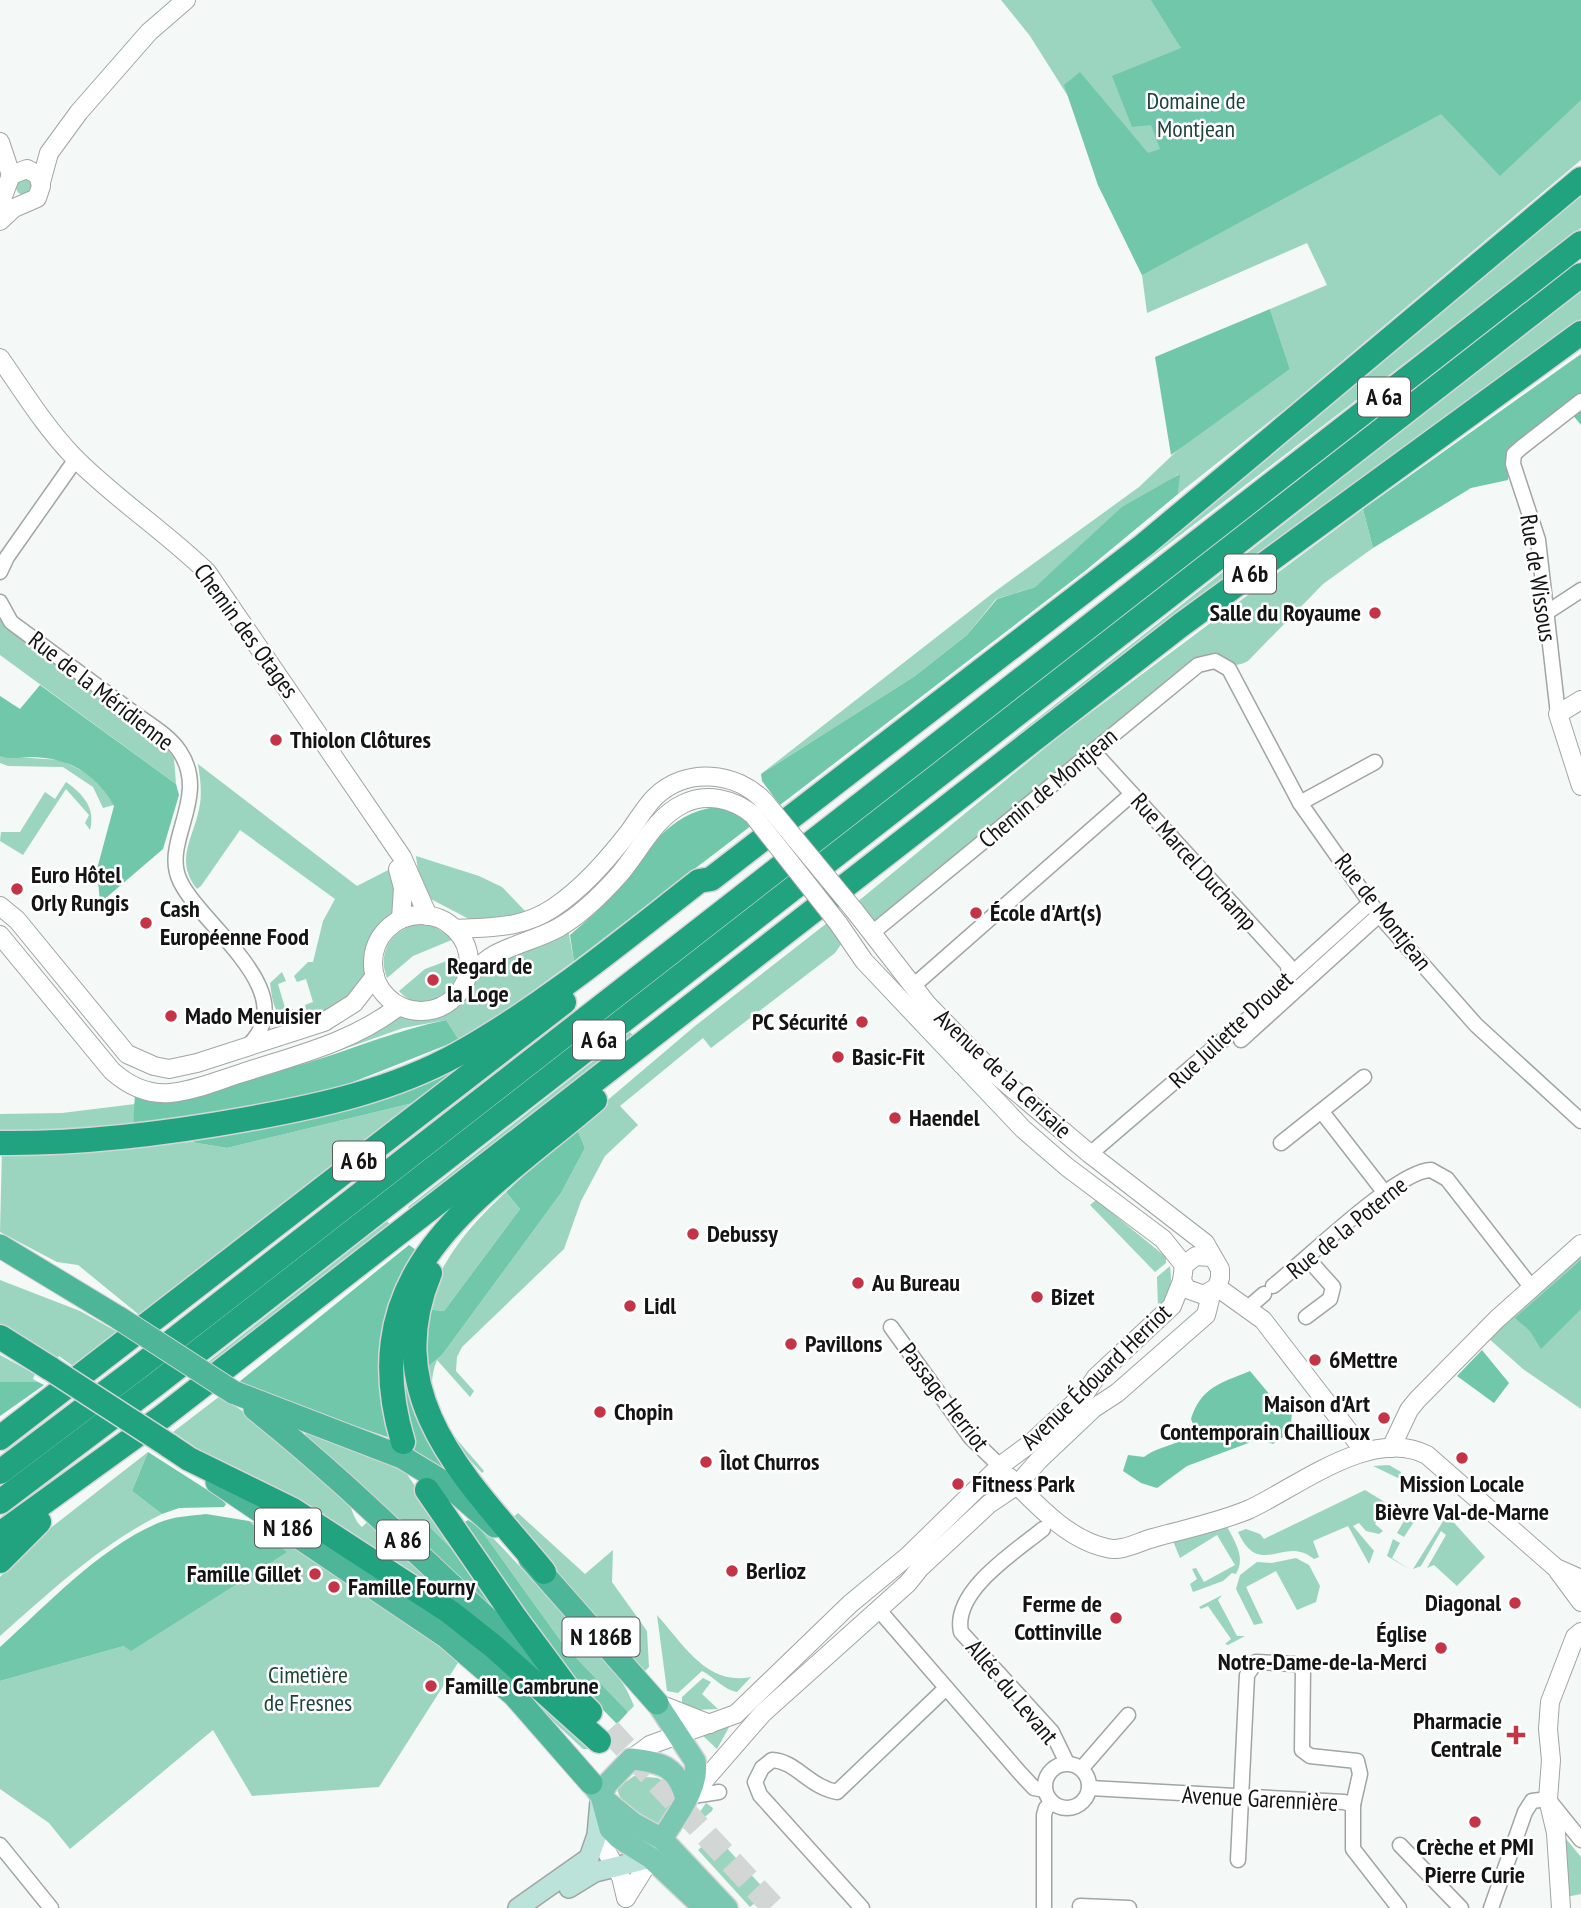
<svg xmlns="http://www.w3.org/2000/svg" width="1581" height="1908" viewBox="0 0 1581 1908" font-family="'PT Sans Narrow',sans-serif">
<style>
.green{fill:#9bd5bf}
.forest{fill:#71c7a9}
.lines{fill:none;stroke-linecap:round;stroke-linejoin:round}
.motorway-tunnel{stroke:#d2d6d4;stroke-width:24;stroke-dasharray:24 12;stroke-linecap:butt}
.minor-casing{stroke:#a1a5a3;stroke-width:17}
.tertiary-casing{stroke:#a1a5a3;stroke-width:20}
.secondary-casing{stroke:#a1a5a3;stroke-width:22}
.primary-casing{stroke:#d5d5d5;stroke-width:24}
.trunk-casing{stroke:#d5d5d5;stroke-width:25}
.motorway-casing{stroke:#d5d5d5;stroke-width:27}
.minor{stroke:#fff;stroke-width:14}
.tertiary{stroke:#fff;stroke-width:18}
.secondary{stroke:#bce3d9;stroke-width:19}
.primary{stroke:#7ac8b2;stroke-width:21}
.trunk{stroke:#4eb698;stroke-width:23}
.motorway{stroke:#21a37f;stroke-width:24}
.tertiary-bridge-casing{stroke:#a1a5a3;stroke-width:20;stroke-linecap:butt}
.trunk-bridge-casing{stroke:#d5d5d5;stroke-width:25;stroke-linecap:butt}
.motorway-bridge-casing{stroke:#d5d5d5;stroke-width:27;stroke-linecap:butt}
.tertiary-bridge{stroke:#fff;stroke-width:18}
.trunk-bridge{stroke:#4eb698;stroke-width:23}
.motorway-bridge{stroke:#21a37f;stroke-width:24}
.poi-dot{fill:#c43446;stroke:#fff;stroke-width:2.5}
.labels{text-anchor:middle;stroke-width:5;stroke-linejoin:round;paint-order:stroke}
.shield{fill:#fff;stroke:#5a5a5a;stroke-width:2}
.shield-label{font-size:23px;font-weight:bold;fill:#131413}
.park-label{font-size:24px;fill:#1e4538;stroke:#fff}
.street-label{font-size:24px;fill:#131413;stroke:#fff}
.poi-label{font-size:24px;font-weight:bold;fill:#131413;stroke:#fff;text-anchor:start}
</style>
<rect width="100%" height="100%" fill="#f4f8f6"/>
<g class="green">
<path d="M1001,0H1581V160L1284,410L1178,494L1179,474L1084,543L1035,587L996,599L967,635L915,676L761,774L993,593L1139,487L1183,445L1290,369L1270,309L1327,285L1307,243L1147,313L1142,275L1098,185L1071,101L1030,36Z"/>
<circle cx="24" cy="187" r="8"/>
<path d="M1581,196V228L1132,572Z"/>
<path d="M1581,289V319L1004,745Z"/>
<path d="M1363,509L1373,548L1323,584L1248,661C1229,672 1208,658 1189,668L1090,744L874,925L856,903L1062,734Z"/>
<path d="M0,618L5,626L160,740L174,758L176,784L0,655Z"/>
<path d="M0,756L61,760L94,777L114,805L103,808L93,787L63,767L8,766L0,763Z"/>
<path d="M198,764L357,886L392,868L397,886L393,914L380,925L370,944L367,980L341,1009L290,1025C274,1015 272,1000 270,983L282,972L286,981L278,984L286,1011L293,1009L296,1016L307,1013L305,1005L313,1002L306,979L297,982L294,976L308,962H313L323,921L335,899L240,830L201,886L197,889C173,859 195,837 200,804C202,792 200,776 198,764Z"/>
<path d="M66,782C83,794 96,808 90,830L85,823L89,815L66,789L23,855L0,841L1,832H20L45,792L55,799Z"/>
<path d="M416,856L479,876L502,887L527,913L513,919H469L425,896L420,886Z"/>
<path d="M827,923L842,943L835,953L711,1048L703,1038L620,1106L638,1125L605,1156L581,1201L564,1249L462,1347L457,1357L456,1371L474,1391L470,1397L437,1360C418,1406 457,1438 484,1471L482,1473C451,1439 429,1418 424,1370L442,1355L561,1193L585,1148L576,1127L695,1026Z"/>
<path d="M416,924L433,926L454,939L413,956L387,978C377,953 391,931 416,924Z"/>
<path d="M568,929L574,961L482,1028L459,1040L446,1020L403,1028L330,1054L399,1016L430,1019L448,1013L468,996L476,977L500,958Z"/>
<path d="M460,956C464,988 424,1020 399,991L425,969Z"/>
<path d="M630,1032L634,1037L411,1212L408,1207Z"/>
<path d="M413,1103L143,1318L78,1265L57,1262L0,1232L2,1149L119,1147L191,1142L227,1148Z"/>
<path d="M135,1104L133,1128L0,1134V1114L62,1113Z"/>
<path d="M506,1192L520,1209L444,1311L424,1309C444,1257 466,1229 506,1192Z"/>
<path d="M1096,1200L1166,1257V1263L1155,1272L1090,1205Z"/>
<path d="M387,1221L391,1226L213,1365L208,1362Z"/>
<path d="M1581,1254V1409L1523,1369L1487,1337Z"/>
<path d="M1170,1266C1172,1283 1172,1296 1158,1307L1157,1277Z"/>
<path d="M0,1280L80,1311L121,1334L77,1369L59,1356L55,1360L0,1325Z"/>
<path d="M0,1355L35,1374L33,1379L38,1382H0Z"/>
<path d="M220,1396C264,1424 305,1458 343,1495C353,1504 351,1518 362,1527L369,1520L445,1593L442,1598L227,1469L173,1432Z"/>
<path d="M306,1431L404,1470L473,1570L423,1520L411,1523L390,1516L305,1437Z"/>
<path d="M148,1452L132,1491L162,1514C101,1544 51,1591 0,1636V1577L39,1537Z"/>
<path d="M1389,1465L1401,1472L1402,1480L1373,1466Z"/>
<path d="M1365,1490L1388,1504L1375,1524L1383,1531L1379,1534L1366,1531L1359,1523L1353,1526L1374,1551L1369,1564L1348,1526L1313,1541L1319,1557L1314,1559C1284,1534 1260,1580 1238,1532L1246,1529L1260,1534L1264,1539Z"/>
<path d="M1411,1509L1419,1514L1404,1537L1397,1533Z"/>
<path d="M518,1513L585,1574L613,1550L612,1582L647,1631L649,1667L645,1671L510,1520Z"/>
<path d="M1447,1515L1485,1557L1457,1586L1434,1565L1427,1568L1446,1535L1441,1531L1421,1566L1413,1569Z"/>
<path d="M465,1516H471C504,1548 535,1583 566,1617C591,1644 621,1671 634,1706L628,1712L563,1644L479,1527Z"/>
<path d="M249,1521L266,1525L461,1658L379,1787L252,1796L213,1730L70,1849L49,1823L0,1789V1681L124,1646L286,1552L272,1536Z"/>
<path d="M1227,1526C1235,1543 1246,1557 1236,1574L1232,1573L1223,1581L1193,1592L1190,1584L1197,1579L1192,1569L1196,1568L1204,1582L1235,1565L1217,1535L1180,1558L1173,1541Z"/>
<path d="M1393,1539L1400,1543L1392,1558L1409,1569L1387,1556Z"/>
<path d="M1296,1558L1309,1565L1320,1586L1316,1602L1297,1610L1276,1571L1246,1587L1263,1623L1254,1625L1236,1589L1240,1575L1257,1562L1272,1563Z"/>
<path d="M1222,1595L1218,1600L1237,1636H1245L1228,1645L1225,1644L1231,1639L1208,1606L1201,1609L1199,1607Z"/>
<path d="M657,1615C684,1645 707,1686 751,1677L737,1692C724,1690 714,1677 702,1671L678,1693L667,1691Z"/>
<path d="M450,1625L591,1749H583Z"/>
<path d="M703,1678L711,1682L702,1694L718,1709L694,1710L682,1703V1697Z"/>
<path d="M733,1720L717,1749L700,1733Z"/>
<path d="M634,1776L658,1778L673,1787L676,1798L660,1823C641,1823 620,1805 617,1788Z"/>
<path d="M706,1803L713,1808L712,1811L686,1832Z"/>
<path d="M1562,1834L1581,1857V1894L1566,1897Z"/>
<path d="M715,1835L767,1892L750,1907L698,1850Z"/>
</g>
<g class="forest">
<path d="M1151,0H1581V100L1500,176L1441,114L1142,275L1098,185L1064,85L1080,72L1148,153L1160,149L1151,125L1132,127L1112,76L1181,48Z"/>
<path d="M1270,309L1290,369L1171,455L1155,357Z"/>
<path d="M1581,354V425L1566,407L1524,436L1510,452L1508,480L1471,488L1373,548L1363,509Z"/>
<path d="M1180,474L1178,494L1085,571L780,805L762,781L761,774L915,676L967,635L997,599L1035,587L1122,507Z"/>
<path d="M40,685L176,784L179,795L163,849L100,903L97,869L114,806C96,774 70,758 33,757C22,757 11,760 0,756V696L20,709Z"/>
<path d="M717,807L735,813L752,825L574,961L570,935C586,921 603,907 617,890C648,854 665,813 717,807Z"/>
<path d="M446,1020L459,1040L343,1086L235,1111L133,1128L135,1093C192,1087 247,1079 303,1064C351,1050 396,1030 446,1020Z"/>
<path d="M456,1061L459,1068L413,1103L227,1148L191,1142L236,1130Z"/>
<path d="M576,1127L585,1148L561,1193L442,1355L424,1370V1309L444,1311L520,1209L506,1192Z"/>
<path d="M409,1245L419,1252L393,1439L270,1397L239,1382Z"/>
<path d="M1581,1260V1309L1541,1349L1530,1331L1515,1318Z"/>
<path d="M408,1347L454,1470L447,1473L409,1451L396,1395Z"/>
<path d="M1482,1350L1509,1383L1494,1403L1457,1376Z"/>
<path d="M1250,1371L1281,1408L1292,1413L1290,1432L1273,1444L1259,1439L1187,1466L1157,1488L1141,1483L1123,1471L1128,1455L1144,1457C1161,1444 1183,1446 1195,1429L1191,1419C1201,1387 1221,1383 1250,1371Z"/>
<path d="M0,1382H38L44,1385L0,1416Z"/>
<path d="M148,1452L220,1498L226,1504L224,1507L179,1508L162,1514L132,1491Z"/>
<path d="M206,1514L249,1521L287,1552L131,1651L124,1646L0,1681V1647C48,1604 98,1549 158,1523C174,1516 190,1516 206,1514Z"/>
<path d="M423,1520L473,1570L500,1606L492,1611L416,1540L411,1523Z"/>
<path d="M468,1520L479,1527L563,1644L628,1712L617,1724L552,1658L459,1526Z"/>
</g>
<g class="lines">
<path class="motorway-tunnel" d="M609,1730L774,1908"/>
<g class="minor-casing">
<g id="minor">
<path d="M0,572L7,557L76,459"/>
<path d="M0,602L11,622C51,652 91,681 131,711C147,723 169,735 180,752C210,798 161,842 180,881C202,927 303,991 249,1045"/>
<path d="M1546,613L1581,590"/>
<path d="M1558,714L1538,540L1513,464L1514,454L1522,447L1581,401"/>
<path d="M1093,751L1288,965L1289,976"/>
<path d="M1300,803L1375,762"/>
<path d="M872,933L1198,665L1215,661L1229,669L1300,803L1379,915L1476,1025L1581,1121"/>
<path d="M912,987L1132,794"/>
<path d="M1241,1040L1379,915"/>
<path d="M1322,1112L1385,1193"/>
<path d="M1281,1143L1364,1077"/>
<path d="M1090,1154L1279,992L1289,976L1370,903"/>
<path d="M1273,1286C1303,1263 1397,1170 1431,1170L1447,1179L1532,1288"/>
<path d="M1249,1307L1264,1294"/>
<path d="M1306,1317L1330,1299L1333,1287L1308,1259"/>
<path d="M891,1327L971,1438L1000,1466"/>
<path d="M1043,1529C1015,1552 952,1591 961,1632L1052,1732L1067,1763"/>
<path d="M878,1609L1020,1773L1034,1788L1045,1790"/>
<circle cx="1067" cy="1786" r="22"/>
<path d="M1082,1768L1128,1715"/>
<path d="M1090,1788L1344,1802L1353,1805V1849L1399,1908"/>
<path d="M693,1796L719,1792"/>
<path d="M0,1845L51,1908"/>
<path d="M1400,1845L1461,1908"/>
<path d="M1238,1860L1247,1675L1256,1662L1294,1664L1303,1668L1302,1750L1310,1756L1357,1761L1360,1774L1353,1805"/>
<path d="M1080,1906L1129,1908"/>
<path d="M862,1908L760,1795L755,1782L762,1768L772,1760C796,1761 809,1787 837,1792L945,1689"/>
<path d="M1044,1908V1815L1046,1808L1053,1803"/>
<path d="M1491,1908L1525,1812L1532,1801L1548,1799L1581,1840"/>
</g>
</g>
<g class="tertiary-casing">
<g id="tertiary">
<path d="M0,142L11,175"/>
<path d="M41,182L49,153L79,112L149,32L186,0"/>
<path d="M0,204L11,175L27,169L38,175L41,186L37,198L14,208L0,221"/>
<path d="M0,358C23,391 45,427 73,456C114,498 165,531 207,572L402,857L428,916"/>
<path d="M1581,700L1558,714L1581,786"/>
<path d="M398,869L403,888L401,919"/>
<path d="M0,906L17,920L127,1054L154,1066L169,1069L197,1063L324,1022L354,1003L375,976"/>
<path d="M854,910L927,1004L994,1073L1090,1154L1205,1243L1220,1269V1278L1217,1287L1204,1295L1187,1289L1182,1281L1184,1265L1196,1256L1211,1257"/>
<circle cx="421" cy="963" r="48"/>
<path d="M838,923L864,961L1023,1129L1067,1167L1163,1239L1184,1265"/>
<path d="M456,929C492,927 521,929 553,908C583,888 607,860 629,832C637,821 645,807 655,797C686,767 736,771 765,802"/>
<path d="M0,935L112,1071C129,1086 147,1095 170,1093C194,1091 219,1080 242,1073C297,1055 353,1042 399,1006"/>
<path d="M468,975C477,968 485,960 494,955C514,944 538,939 558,928C581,915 602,894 619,875C639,852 655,817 683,804C706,792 734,799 753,815"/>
<path d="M1217,1287L1263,1320L1364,1451"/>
<path d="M1391,1448L1409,1410L1417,1400L1497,1319L1581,1244"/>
<path d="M1009,1477C1036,1504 1068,1540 1107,1548C1122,1552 1138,1542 1153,1538C1185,1529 1220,1522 1250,1509C1297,1487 1373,1426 1427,1455L1556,1568L1581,1579"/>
<path d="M1558,1571L1581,1602"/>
<path d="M657,1703L710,1724"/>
<path d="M631,1759L650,1745L736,1714L850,1604L908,1556L1000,1466L1031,1443L1086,1392L1096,1377L1172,1306L1182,1281"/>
<path d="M689,1798L763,1713L908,1583L920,1568L989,1504L1017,1485L1039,1460L1094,1408L1117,1393L1206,1315L1212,1291"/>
<path d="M597,1835L621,1877L626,1898"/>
<path d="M626,1898L651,1858"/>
<path d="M1561,1908L1556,1833L1548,1799L1551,1760L1548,1729L1550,1702L1575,1637L1581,1632"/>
</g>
</g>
<g class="secondary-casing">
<g id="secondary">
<path d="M569,1888L595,1872L651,1858L656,1849"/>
<path d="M518,1908L589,1858L597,1835L600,1801"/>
</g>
</g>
<g class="primary-casing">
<g id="primary">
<path d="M657,1703L695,1761C700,1788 675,1817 662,1839"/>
<path d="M591,1783L601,1796L610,1829L619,1838L651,1858L704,1908"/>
<path d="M601,1796L607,1784L631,1759C662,1762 678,1767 686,1799"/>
<path d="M601,1797L633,1823L662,1839L727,1908"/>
</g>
</g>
<g class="trunk-casing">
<g id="trunk">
<path d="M0,1246L119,1318"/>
<path d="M233,1392L402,1457L448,1485L495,1526"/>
<path d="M255,1409C360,1492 451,1590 552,1677"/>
<path d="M217,1482L447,1637L514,1695L591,1783"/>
<path d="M530,1559L657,1703"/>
</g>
</g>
<g class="motorway-casing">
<g id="motorway">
<path d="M0,1143C84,1144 164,1134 247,1119C320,1106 393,1090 458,1054C544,1006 622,941 699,881L711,879L1144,545L1581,179"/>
<path d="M430,1273C377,1400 470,1482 544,1572"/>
<path d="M0,1337L51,1369"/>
<path d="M0,1438L564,1002"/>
<path d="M403,1442C351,1268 480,1198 595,1100"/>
<path d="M168,1445L189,1459L293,1510L450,1612L493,1646L599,1741"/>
<path d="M0,1472L135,1370L1581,243"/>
<path d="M427,1490L516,1619L570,1692L590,1712"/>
<path d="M0,1502L155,1385L1581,275"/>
<path d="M0,1534L162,1417L1181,625L1581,333"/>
<path d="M0,1561L39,1522"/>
</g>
</g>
<use href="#minor" class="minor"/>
<use href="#tertiary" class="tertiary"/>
<use href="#secondary" class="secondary"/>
<use href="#primary" class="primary"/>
<use href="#trunk" class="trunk"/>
<use href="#motorway" class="motorway"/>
<g class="tertiary-bridge-casing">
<g id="tertiary-bridge">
<path d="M765,802L854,910"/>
<path d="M753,815L838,923"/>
</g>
</g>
<g class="trunk-bridge-casing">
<path id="trunk-bridge" d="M119,1318L233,1392"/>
</g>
<g class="motorway-bridge-casing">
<path id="motorway-bridge" d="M51,1369L168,1445"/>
</g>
<use href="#tertiary-bridge" class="tertiary-bridge"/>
<use href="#trunk-bridge" class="trunk-bridge"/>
<use href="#motorway-bridge" class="motorway-bridge"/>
</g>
<g class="poi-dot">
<circle cx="1375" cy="613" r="7"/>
<circle cx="276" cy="740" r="7"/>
<circle cx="17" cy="889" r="7"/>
<circle cx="976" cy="913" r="7"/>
<circle cx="146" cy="923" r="7"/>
<circle cx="433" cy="980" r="7"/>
<circle cx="171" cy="1016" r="7"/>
<circle cx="862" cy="1022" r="7"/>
<circle cx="838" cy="1057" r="7"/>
<circle cx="895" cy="1118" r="7"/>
<circle cx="693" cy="1234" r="7"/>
<circle cx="858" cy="1283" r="7"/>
<circle cx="1037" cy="1297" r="7"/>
<circle cx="630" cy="1306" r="7"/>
<circle cx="791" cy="1344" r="7"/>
<circle cx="1315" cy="1360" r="7"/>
<circle cx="600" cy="1412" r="7"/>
<circle cx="1384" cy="1418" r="7"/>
<circle cx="1462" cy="1458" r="7"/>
<circle cx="706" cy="1462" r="7"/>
<circle cx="958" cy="1484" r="7"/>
<circle cx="732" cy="1571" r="7"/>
<circle cx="315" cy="1574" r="7"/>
<circle cx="334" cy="1587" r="7"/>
<circle cx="1515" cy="1603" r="7"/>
<circle cx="1116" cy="1618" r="7"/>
<circle cx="1441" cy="1648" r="7"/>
<circle cx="431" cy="1686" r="7"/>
<path d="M1512.5 1724.5h7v7h7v7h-7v7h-7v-7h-7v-7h7z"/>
<circle cx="1475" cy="1822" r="7"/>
</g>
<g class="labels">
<g class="shield">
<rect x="1358" y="377.5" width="52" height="39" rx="5"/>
<rect x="1224" y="554.5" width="52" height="39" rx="5"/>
<rect x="573" y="1020.5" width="52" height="39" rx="5"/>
<rect x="333" y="1141.5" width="52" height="39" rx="5"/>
<rect x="255" y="1508.5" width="66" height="39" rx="5"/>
<rect x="377" y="1520.5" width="52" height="39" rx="5"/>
<rect x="562.5" y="1617.5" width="77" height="39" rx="5"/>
</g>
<g class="shield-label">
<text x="1384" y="405">A 6a</text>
<text x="1250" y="582">A 6b</text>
<text x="599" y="1048">A 6a</text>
<text x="359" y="1169">A 6b</text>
<text x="288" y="1536">N 186</text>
<text x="403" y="1548">A 86</text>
<text x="601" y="1645">N 186B</text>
</g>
<g class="park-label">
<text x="1196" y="109">Domaine de<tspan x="1196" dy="28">Montjean</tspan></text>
<text x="308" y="1683">Cimetière<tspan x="308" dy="28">de Fresnes</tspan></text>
</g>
<g class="street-label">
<text transform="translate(1538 578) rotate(81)" y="8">Rue de Wissous</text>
<text transform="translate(246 631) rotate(54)" y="8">Chemin des Otages</text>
<text transform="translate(101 691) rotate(38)" y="8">Rue de la Méridienne</text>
<text transform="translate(1048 788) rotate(-40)" y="8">Chemin de Montjean</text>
<text transform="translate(1194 862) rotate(48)" y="8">Rue Marcel Duchamp</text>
<text transform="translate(1383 912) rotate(52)" y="8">Rue de Montjean</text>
<text transform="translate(1231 1030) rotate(-43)" y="8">Rue Juliette Drouet</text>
<text transform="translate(1003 1074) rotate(43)" y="8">Avenue de la Cerisaie</text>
<text transform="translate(1347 1228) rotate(-39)" y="8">Rue de la Poterne</text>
<text transform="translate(1096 1377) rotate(-44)" y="8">Avenue Édouard Herriot</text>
<text transform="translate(944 1397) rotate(52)" y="8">Passage Herriot</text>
<text transform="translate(1012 1692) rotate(50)" y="8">Allée du Levant</text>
<text transform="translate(1260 1799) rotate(3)" y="8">Avenue Garennière</text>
</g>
<g class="poi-label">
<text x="1361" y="621" text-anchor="end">Salle du Royaume</text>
<text x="290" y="748">Thiolon Clôtures</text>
<text x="31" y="883">Euro Hôtel<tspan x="31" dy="28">Orly Rungis</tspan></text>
<text x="160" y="917">Cash<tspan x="160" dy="28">Européenne Food</tspan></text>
<text x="990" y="921">École d'Art(s)</text>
<text x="447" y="974">Regard de<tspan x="447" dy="28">la Loge</tspan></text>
<text x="185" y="1024">Mado Menuisier</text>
<text x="848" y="1030" text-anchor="end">PC Sécurité</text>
<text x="852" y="1065">Basic-Fit</text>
<text x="909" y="1126">Haendel</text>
<text x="707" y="1242">Debussy</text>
<text x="872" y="1291">Au Bureau</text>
<text x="1051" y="1305">Bizet</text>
<text x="644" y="1314">Lidl</text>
<text x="805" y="1352">Pavillons</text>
<text x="1329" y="1368">6Mettre</text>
<text x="1370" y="1412" text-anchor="end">Maison d'Art<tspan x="1370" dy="28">Contemporain Chaillioux</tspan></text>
<text x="614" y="1420">Chopin</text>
<text x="720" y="1470">Îlot Churros</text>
<text x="972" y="1492">Fitness Park</text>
<text x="1462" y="1492" text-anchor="middle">Mission Locale<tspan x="1462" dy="28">Bièvre Val-de-Marne</tspan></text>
<text x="746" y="1579">Berlioz</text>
<text x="301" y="1582" text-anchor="end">Famille Gillet</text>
<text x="348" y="1595">Famille Fourny</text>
<text x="1501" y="1611" text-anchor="end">Diagonal</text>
<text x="1102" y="1612" text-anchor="end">Ferme de<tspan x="1102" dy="28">Cottinville</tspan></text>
<text x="1427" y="1642" text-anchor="end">Église<tspan x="1427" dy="28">Notre-Dame-de-la-Merci</tspan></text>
<text x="445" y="1694">Famille Cambrune</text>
<text x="1502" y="1729" text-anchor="end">Pharmacie<tspan x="1502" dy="28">Centrale</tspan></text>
<text x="1475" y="1855" text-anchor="middle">Crèche et PMI<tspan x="1475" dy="28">Pierre Curie</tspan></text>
</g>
</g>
</svg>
